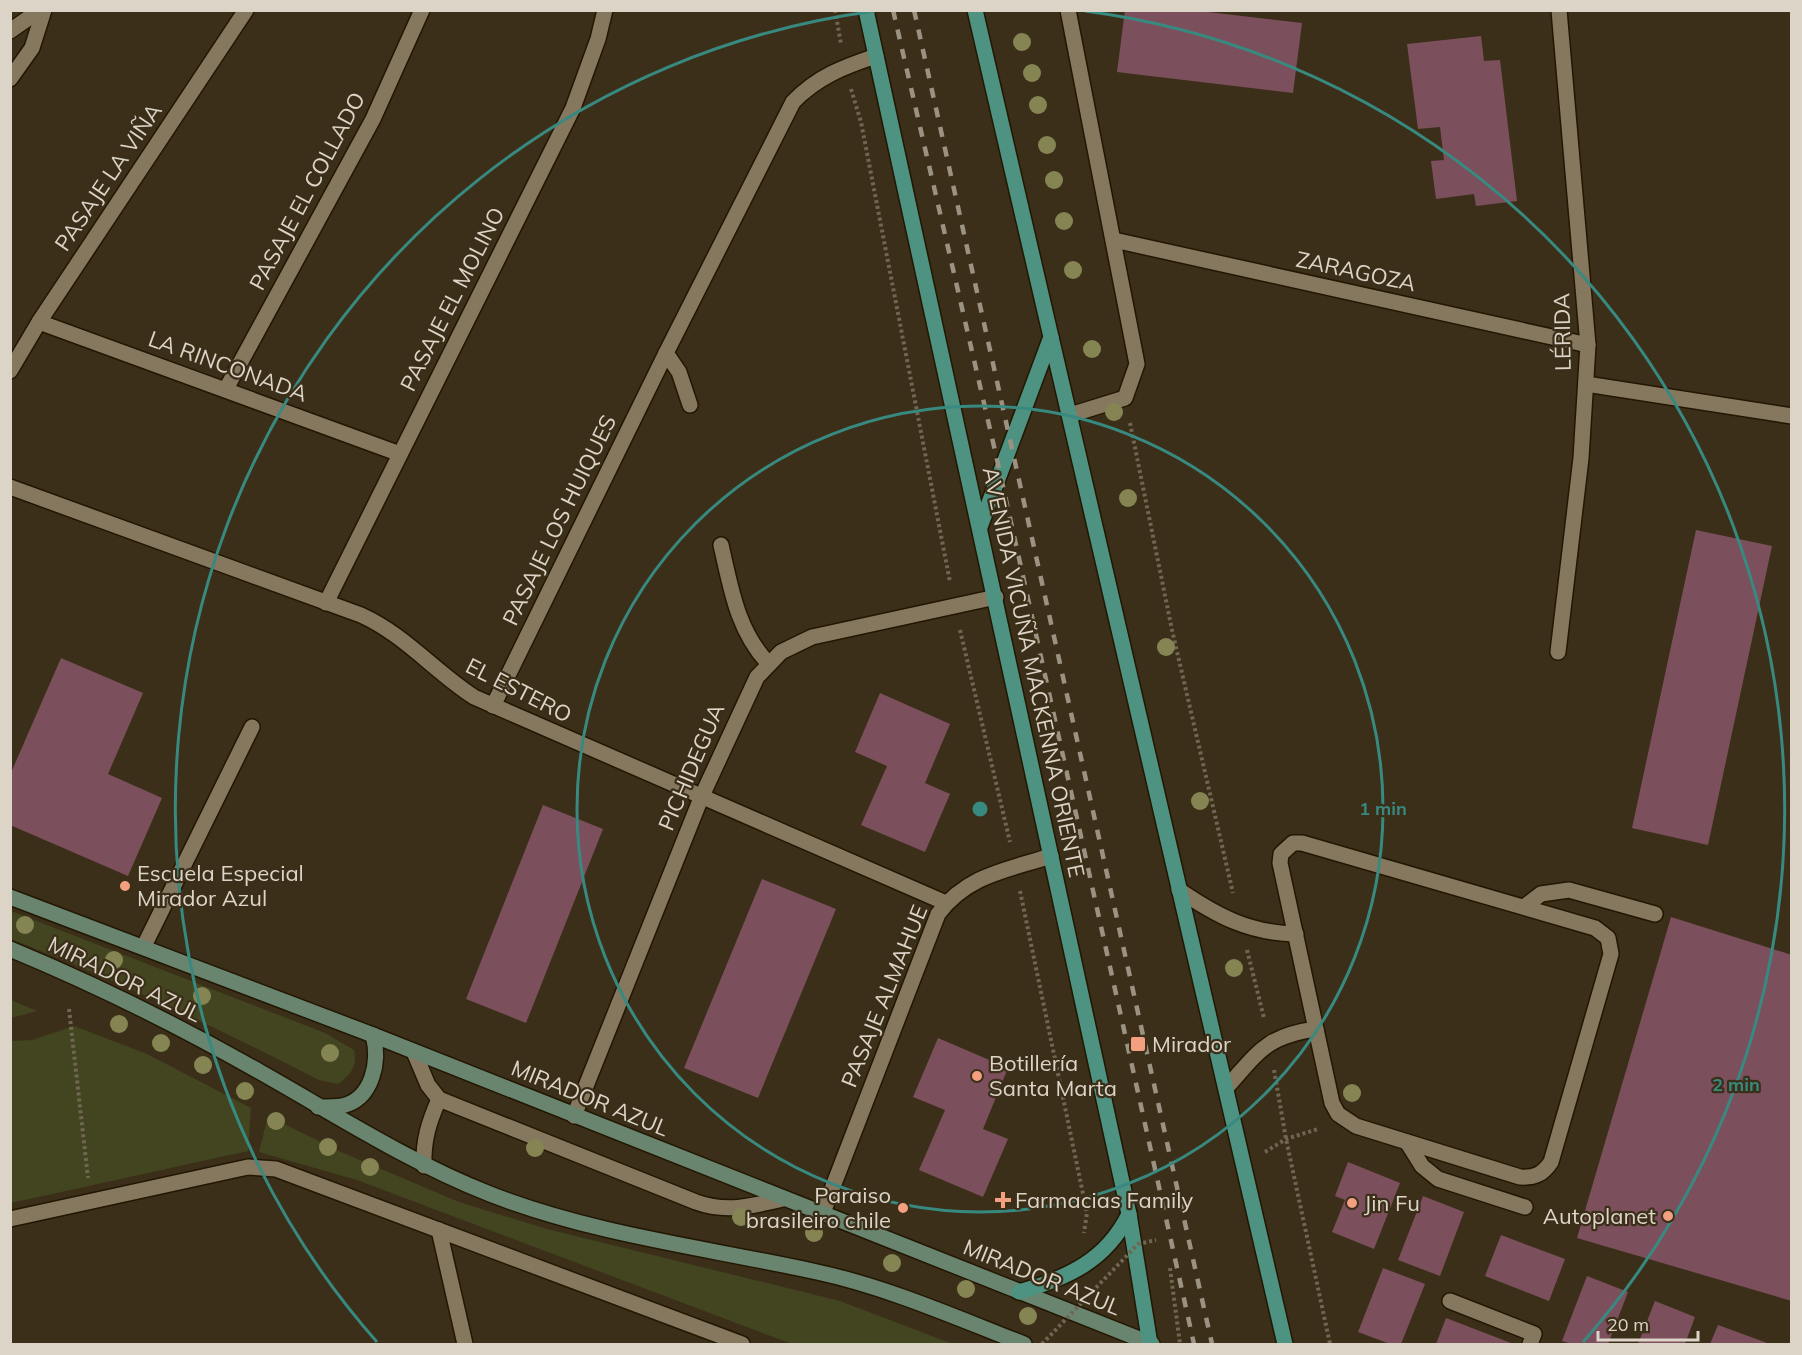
<svg xmlns="http://www.w3.org/2000/svg" width="1802" height="1355" viewBox="0 0 1802 1355" font-family="Mulish,sans-serif">
<style>
.green{fill:#42451f}
.building{fill:#7c4f5c}
.lines{fill:none;stroke-linecap:round;stroke-linejoin:round}
.service-casing{stroke:#221702;stroke-width:18}
.minor-casing{stroke:#221702;stroke-width:18}
.secondary-casing{stroke:#221702;stroke-width:18}
.primary-casing{stroke:#221702;stroke-width:18}
.path{stroke:#716653;stroke-width:4;stroke-dasharray:3 3;stroke-linecap:butt}
.service{stroke:#85785f;stroke-width:15}
.minor{stroke:#85785f;stroke-width:15}
.secondary{stroke:#698570;stroke-width:15}
.primary{stroke:#4e9281;stroke-width:15}
.rail{stroke:#9c9282;stroke-width:4.5;stroke-dasharray:10 10;stroke-linecap:butt}
.path-bridge{stroke:#716653;stroke-width:4;stroke-dasharray:3 3;stroke-linecap:butt}
.tree{fill:#858453}
.ring{fill:none;stroke:#388980;stroke-width:3}
.poi-dot{fill:#f2a07f;stroke:#3b2f19;stroke-width:2}
.labels{text-anchor:middle;stroke-width:4.5;stroke-linejoin:round;paint-order:stroke}
.street-label{font-size:22px;fill:#dcd4c7;stroke:#3b2f19}
.poi-label{font-size:22px;fill:#dcd4c7;stroke:#3b2f19;text-anchor:start}
.centre{fill:#388980;stroke:#3b2f19;stroke-width:3}
.ring-label{font-size:18px;text-anchor:middle;font-weight:bold;fill:#388980;stroke:#3b2f19;stroke-width:4.5;stroke-linejoin:round;paint-order:stroke}
</style>
<rect width="100%" height="100%" fill="#3b2f19"/>
<g class="green">
<path d="M11,911L325,1033L354,1050C358,1065 351,1075 338,1084L319,1080C218,1028 116,980 11,939Z"/>
<path d="M11,1000L37,1011L11,1018Z"/>
<path d="M74,1026L147,1054L251,1108L248,1151L11,1203V1041L32,1040Z"/>
<path d="M268,1116L341,1152L459,1202L547,1229L840,1301L953,1344H792L357,1180L259,1152Z"/>
</g>
<g class="building">
<path d="M1125,10H1191L1302,23L1293,93L1117,72Z"/>
<path d="M1481,36L1484,61L1500,60L1517,201L1476,206L1474,194L1436,199L1431,161L1444,160L1440,127L1418,129L1407,44Z"/>
<path d="M1696,530L1772,546L1708,845L1632,828Z"/>
<path d="M61,658L143,693L108,774L162,798L128,876L10,825V775Z"/>
<path d="M880,693L950,724L925,783L950,794L925,852L861,825L887,766L855,752Z"/>
<path d="M543,805L603,829L526,1023L466,999Z"/>
<path d="M762,879L836,909L758,1098L684,1068Z"/>
<path d="M1671,917L1792,955V1301L1577,1238Z"/>
<path d="M938,1038L1008,1068L983,1129L1008,1139L983,1197L919,1170L945,1110L913,1097Z"/>
<path d="M1348,1162L1400,1183L1374,1249L1332,1232L1345,1200L1335,1196Z"/>
<path d="M1423,1196L1464,1212L1440,1276L1398,1260Z"/>
<path d="M1501,1235L1565,1259L1549,1301L1485,1276Z"/>
<path d="M1383,1268L1425,1284L1401,1344H1390L1358,1332Z"/>
<path d="M1587,1276L1628,1292L1608,1344H1572L1562,1341Z"/>
<path d="M1655,1301L1695,1317L1685,1344H1638Z"/>
<path d="M1446,1318L1511,1343V1344H1436Z"/>
<path d="M1718,1325L1770,1344H1710Z"/>
</g>
<g class="lines">
<g class="service-casing">
<g id="service">
<path d="M1293,843H1302L1595,928L1608,938L1611,954L1551,1162C1543,1174 1535,1178 1520,1177L1356,1126L1338,1114L1332,1103L1280,863L1281,854Z"/>
<path d="M1179,890C1217,916 1249,933 1296,934"/>
<path d="M1524,907L1541,894L1569,890L1655,914"/>
<path d="M414,1052L428,1085L439,1099L696,1202C726,1213 753,1206 783,1199"/>
<path d="M1226,1088C1258,1053 1265,1036 1316,1029"/>
<path d="M1407,1142L1422,1166L1438,1179L1525,1207"/>
<path d="M424,1166C423,1140 429,1122 439,1099"/>
<path d="M10,1219L248,1167L276,1169L742,1344"/>
<path d="M439,1230L465,1344"/>
</g>
</g>
<g class="minor-casing">
<g id="minor">
<path d="M1068,10L1137,364L1125,398L1070,415"/>
<path d="M10,31L40,10"/>
<path d="M10,79L32,48L44,10"/>
<path d="M1114,240L1588,345"/>
<path d="M39,322L400,454"/>
<path d="M666,353L679,372L690,405"/>
<path d="M10,371L39,322L246,10"/>
<path d="M1586,384L1792,416"/>
<path d="M226,389L373,119L422,10"/>
<path d="M10,487L361,615C405,635 434,671 474,697L946,903"/>
<path d="M721,545C731,588 737,630 768,663"/>
<path d="M326,603L573,108L598,39L605,10"/>
<path d="M1558,652L1581,458L1588,345L1559,10"/>
<path d="M493,706L666,353L793,102C817,77 843,67 876,56"/>
<path d="M144,946L252,727"/>
<path d="M574,1116L701,798L757,677L781,652L812,637L996,597"/>
<path d="M822,1215L938,914C967,875 1007,870 1051,856"/>
<path d="M1450,1301L1534,1334L1530,1344"/>
</g>
</g>
<g class="secondary-casing">
<g id="secondary">
<path d="M10,897L373,1035L1152,1344"/>
<path d="M10,949C97,985 181,1027 262,1073C338,1116 409,1162 490,1194C595,1235 708,1248 817,1272C887,1287 957,1318 1024,1344"/>
<path d="M318,1107C326,1107 334,1107 342,1106C373,1099 380,1061 373,1035"/>
</g>
</g>
<g class="primary-casing">
<g id="primary">
<path d="M866,10L1129,1214L1150,1344"/>
<path d="M975,10L1285,1344"/>
<path d="M980,527L1051,337"/>
<path d="M1019,1292C1067,1278 1106,1261 1129,1214"/>
</g>
</g>
<g class="path">
<path d="M835,10L841,44"/>
<path d="M851,89L861,122L950,582"/>
<path d="M1130,423L1172,630L1233,893"/>
<path d="M960,630L1010,842"/>
<path d="M1020,891L1087,1213L1084,1233"/>
<path d="M1247,950L1264,1018"/>
<path d="M69,1009L88,1178"/>
<path d="M1274,1070L1286,1139L1330,1344"/>
<path d="M1265,1152L1286,1139L1318,1129"/>
<path d="M1170,1268L1180,1344"/>
</g>
<use href="#service" class="service"/>
<use href="#minor" class="minor"/>
<use href="#secondary" class="secondary"/>
<use href="#primary" class="primary"/>
<g class="rail">
<path d="M893,10L996,455L1194,1344"/>
<path d="M914,10L1212,1344"/>
</g>
<path class="path-bridge" d="M1042,1344L1138,1244L1156,1240"/>
</g>
<g class="tree">
<circle cx="1022" cy="42" r="9"/>
<circle cx="1032" cy="73" r="9"/>
<circle cx="1038" cy="105" r="9"/>
<circle cx="1047" cy="145" r="9"/>
<circle cx="1054" cy="180" r="9"/>
<circle cx="1064" cy="221" r="9"/>
<circle cx="1073" cy="270" r="9"/>
<circle cx="1092" cy="349" r="9"/>
<circle cx="1114" cy="412" r="9"/>
<circle cx="1128" cy="498" r="9"/>
<circle cx="1166" cy="647" r="9"/>
<circle cx="1200" cy="801" r="9"/>
<circle cx="25" cy="925" r="9"/>
<circle cx="114" cy="960" r="9"/>
<circle cx="1234" cy="968" r="9"/>
<circle cx="202" cy="996" r="9"/>
<circle cx="119" cy="1024" r="9"/>
<circle cx="161" cy="1043" r="9"/>
<circle cx="330" cy="1053" r="9"/>
<circle cx="203" cy="1065" r="9"/>
<circle cx="245" cy="1091" r="9"/>
<circle cx="1352" cy="1093" r="9"/>
<circle cx="276" cy="1121" r="9"/>
<circle cx="328" cy="1147" r="9"/>
<circle cx="535" cy="1148" r="9"/>
<circle cx="370" cy="1167" r="9"/>
<circle cx="741" cy="1217" r="9"/>
<circle cx="814" cy="1233" r="9"/>
<circle cx="892" cy="1263" r="9"/>
<circle cx="966" cy="1289" r="9"/>
<circle cx="1028" cy="1316" r="9"/>
</g>
<g class="ring">
<circle cx="980" cy="809" r="403"/>
<path d="M377 1342A805 805 0 0 1 875 11M1085 11A805 805 0 0 1 1583 1342"/>
</g>
<g class="poi-dot">
<circle cx="125" cy="886" r="6"/>
<rect x="1130" y="1036" width="16" height="16" rx="3"/>
<circle cx="977" cy="1076" r="6"/>
<path d="M1000 1191h6v6h6v6h-6v6h-6v-6h-6v-6h6z"/>
<circle cx="1352" cy="1203" r="6"/>
<circle cx="903" cy="1208" r="6"/>
<circle cx="1668" cy="1216" r="6"/>
</g>
<g class="labels">
<g class="street-label">
<text transform="translate(108 177) rotate(-56)" y="8">PASAJE LA VIÑA</text>
<text transform="translate(307 191) rotate(-62)" y="8">PASAJE EL COLLADO</text>
<text transform="translate(1356 271) rotate(12)" y="8">ZARAGOZA</text>
<text transform="translate(452 299) rotate(-63)" y="8">PASAJE EL MOLINO</text>
<text transform="translate(1562 332) rotate(-91)" y="8">LÉRIDA</text>
<text transform="translate(228 366) rotate(20)" y="8">LA RINCONADA</text>
<text transform="translate(559 520) rotate(-64)" y="8">PASAJE LOS HUIQUES</text>
<text transform="translate(1034 672) rotate(78)" y="8">AVENIDA VICUÑA MACKENNA ORIENTE</text>
<text transform="translate(519 690) rotate(27)" y="8">EL ESTERO</text>
<text transform="translate(691 767) rotate(-67)" y="8">PICHIDEGUA</text>
<text transform="translate(125 979) rotate(26)" y="8">MIRADOR AZUL</text>
<text transform="translate(884 996) rotate(-68)" y="8">PASAJE ALMAHUE</text>
<text transform="translate(590 1098) rotate(22)" y="8">MIRADOR AZUL</text>
<text transform="translate(1042 1277) rotate(22)" y="8">MIRADOR AZUL</text>
</g>
<g class="poi-label">
<text x="137" y="881">Escuela Especial<tspan x="137" dy="25">Mirador Azul</tspan></text>
<text x="1152" y="1052">Mirador</text>
<text x="989" y="1071">Botillería<tspan x="989" dy="25">Santa Marta</tspan></text>
<text x="891" y="1203" text-anchor="end">Paraiso<tspan x="891" dy="25">brasileiro chile</tspan></text>
<text x="1015" y="1208">Farmacias Family</text>
<text x="1364" y="1211">Jin Fu</text>
<text x="1656" y="1224" text-anchor="end">Autoplanet</text>
</g>
</g>
<circle cx="980" cy="809" r="9" class="centre"/>
<g class="ring-label">
<text x="1383" y="815">1 min</text>
<text x="1736" y="1091">2 min</text>
</g>
<rect width="1802" height="1355" fill="none" stroke="#dcd4c7" stroke-width="24"/>
<path d="M1598 1331v9h100v-9" fill="none" stroke="#dcd4c7" stroke-width="3"/>
<text x="1607" y="1331" font-size="18" fill="#dcd4c7" stroke="#3b2f19" stroke-width="4.5" paint-order="stroke">20 m</text>
</svg>
